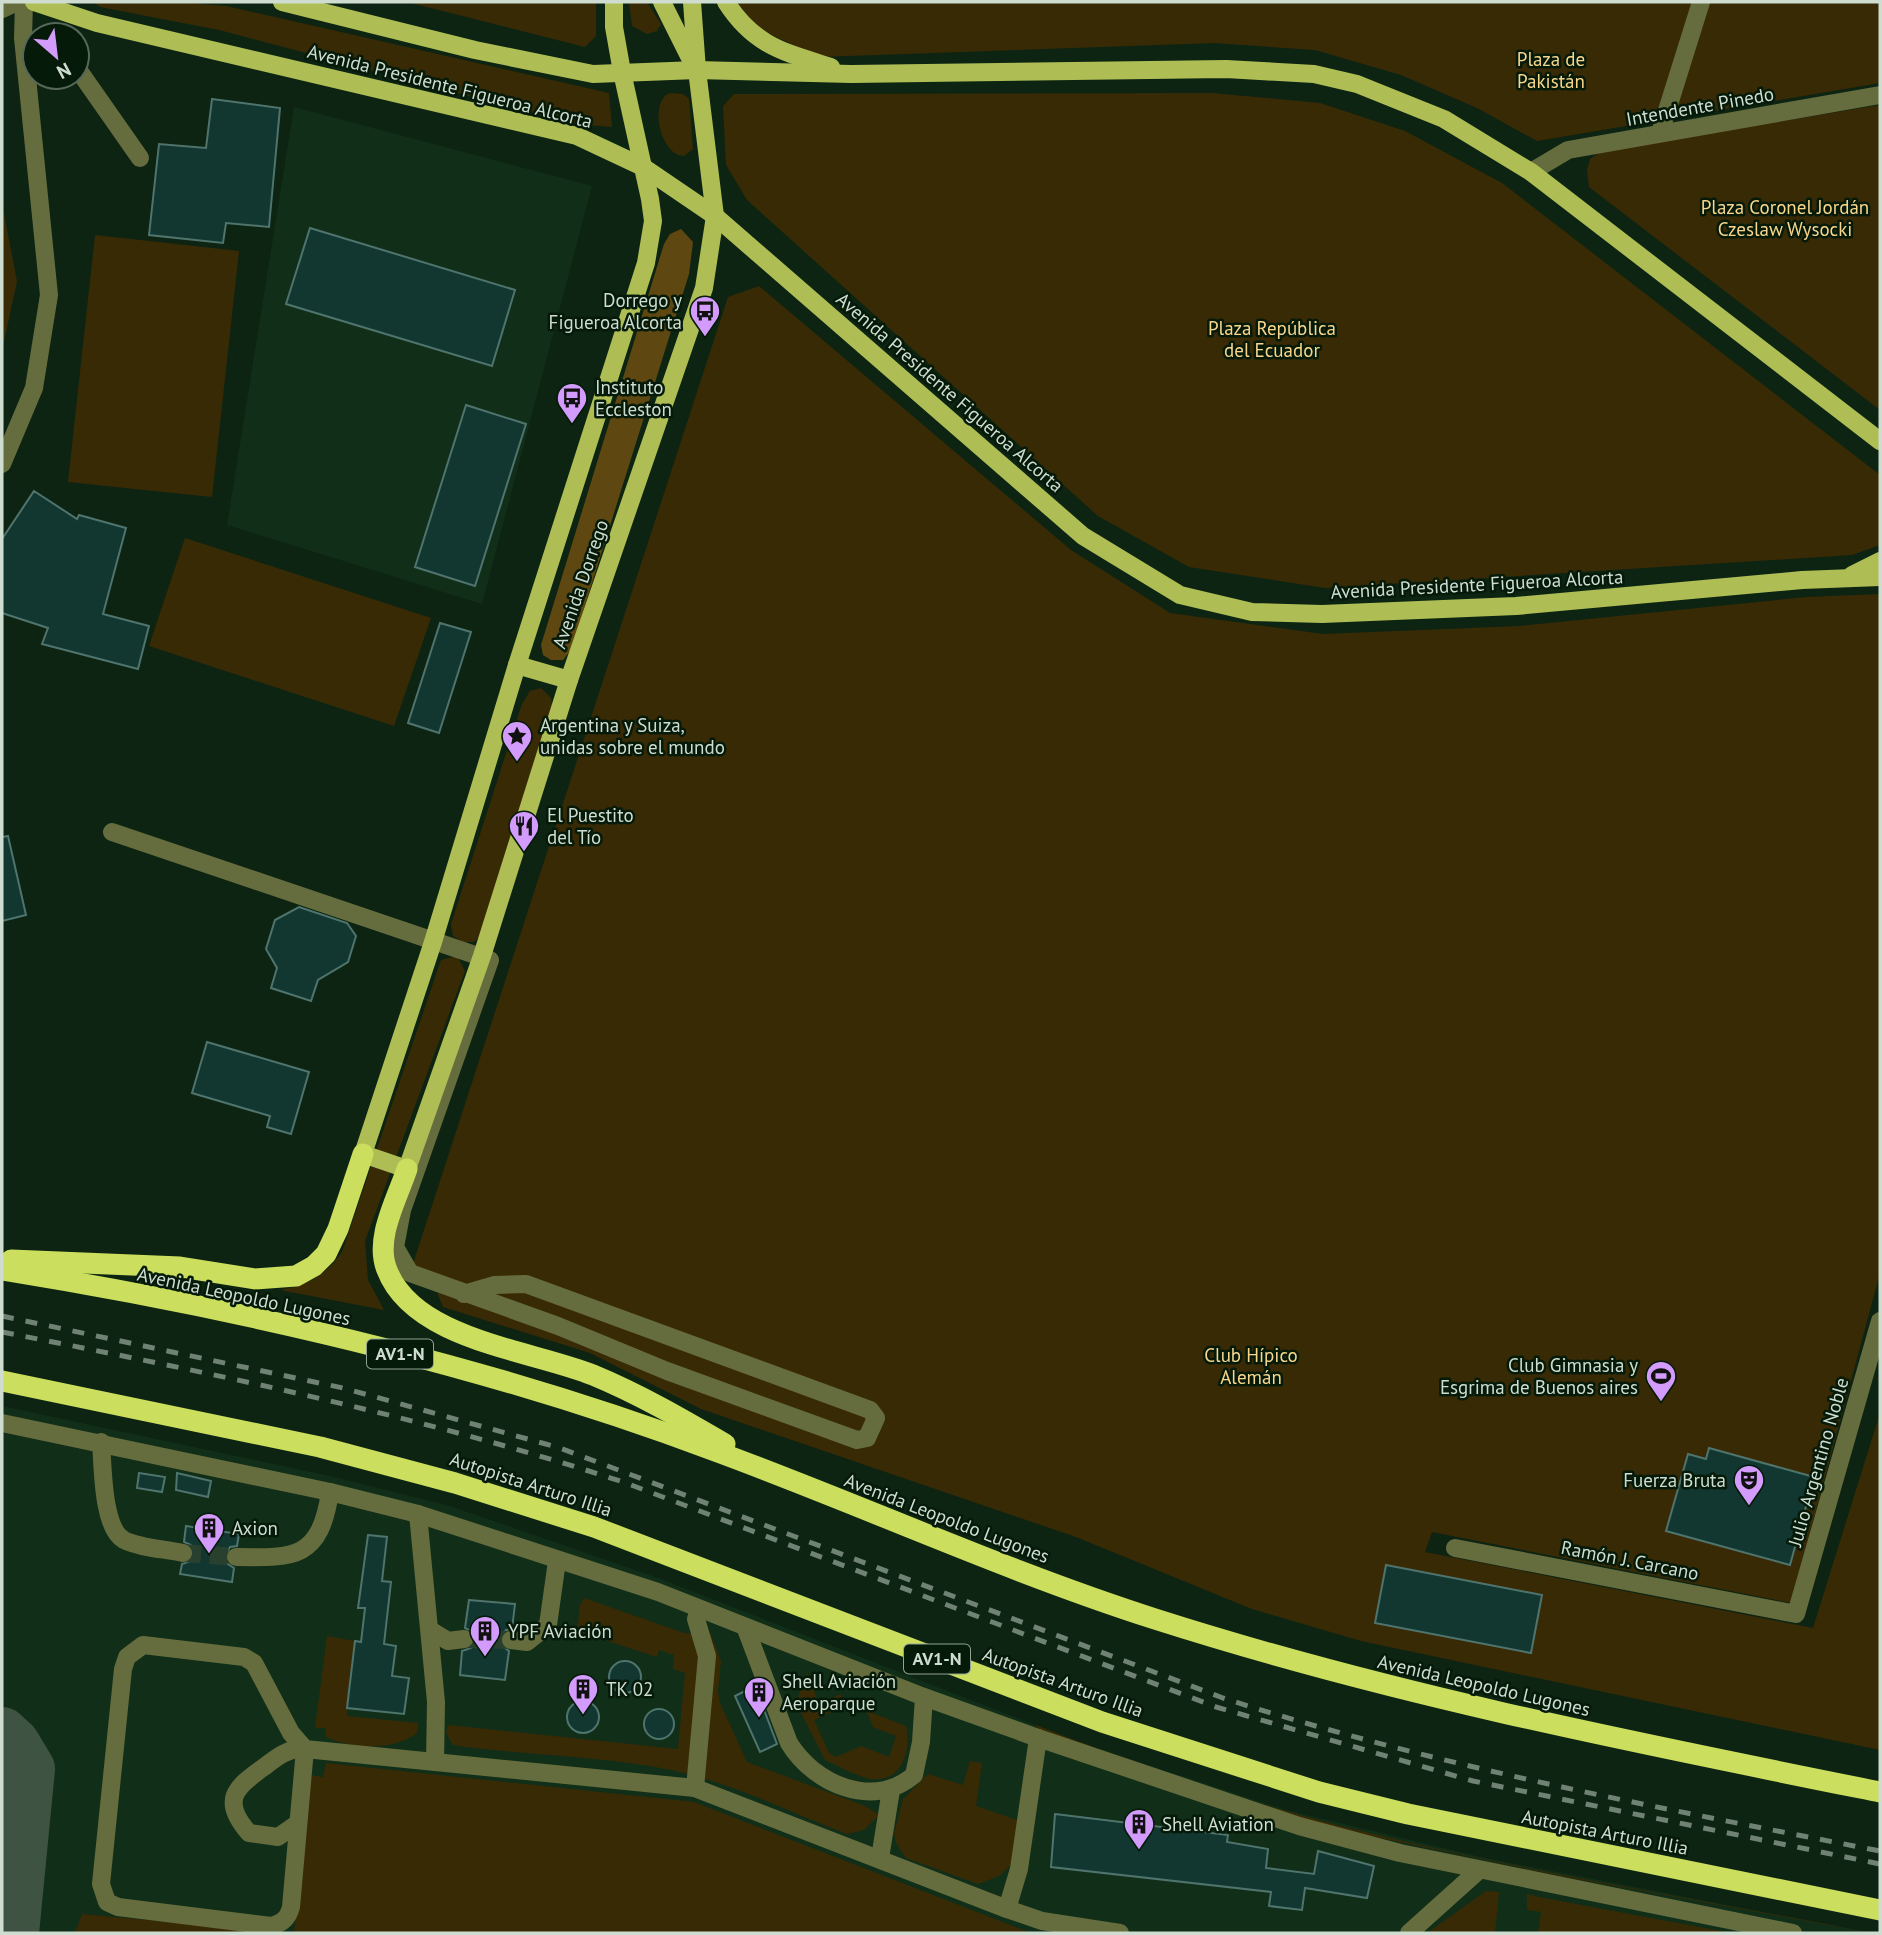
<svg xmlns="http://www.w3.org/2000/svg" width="1882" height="1935" viewBox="0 0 1882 1935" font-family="'PT Sans',sans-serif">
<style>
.built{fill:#112e18}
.green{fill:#392a06}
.forest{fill:#5e4710}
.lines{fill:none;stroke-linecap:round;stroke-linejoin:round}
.taxiway{stroke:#3e5342;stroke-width:52}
.building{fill:#123731;stroke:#4f746d;stroke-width:2}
.minor-tunnel{stroke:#2a402f;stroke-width:18;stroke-dasharray:18 9;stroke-linecap:butt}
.minor{stroke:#656d3e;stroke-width:18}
.major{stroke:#aebe55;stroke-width:18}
.highway{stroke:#cbde5d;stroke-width:21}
.rail{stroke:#708273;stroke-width:5;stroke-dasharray:12 12;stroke-linecap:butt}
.labels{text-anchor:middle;stroke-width:5;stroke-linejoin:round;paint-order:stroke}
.shield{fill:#051a09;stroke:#92a295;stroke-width:2}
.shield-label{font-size:18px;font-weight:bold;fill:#cfddd1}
.park-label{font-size:19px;fill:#f9d68c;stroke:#051a09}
.street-label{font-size:19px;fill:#cfddd1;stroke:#051a09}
.poi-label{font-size:19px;fill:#cfddd1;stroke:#051a09;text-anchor:start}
</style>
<rect width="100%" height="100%" fill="#0d2412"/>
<g class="built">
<path d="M294,107L592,186L482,604L227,525Z"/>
<path d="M2,1406L330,1476L450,1506L658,1578L1081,1743L1286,1810L1485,1858L1872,1933H2Z"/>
</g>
<g class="green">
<path d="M175,2L226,6L609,93L612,127L574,124L219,30L100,7L95,3Z"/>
<path d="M407,2H596V36L585,47Z"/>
<path d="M629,2H647L661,24L657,31L647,34L632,26Z"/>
<path d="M736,2H1880V83L1537,141L1477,108L1401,75L1315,50L1214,43L819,57L759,29Z"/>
<path d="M670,93L683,94L689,99L693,149L684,156C659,155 649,100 670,93Z"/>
<path d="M1212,93L1320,103L1405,131L1502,183L1880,475V545L1852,555L1325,588L1189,567L1098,516L747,200L726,165L723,106L734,94Z"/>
<path d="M1880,105V410L1589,187L1587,170L1590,159L1604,150Z"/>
<path d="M2,204L17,281L2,351Z"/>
<path d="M95,235L239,251L212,497L68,482Z"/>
<path d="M759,286L1071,550L1170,613L1323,634L1520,626L1806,597L1880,594V1273L1791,1603L1432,1532L1425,1552L1813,1628L1880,1413V1750L1361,1641L1252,1609L1076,1537L701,1409L590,1353L443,1307L438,1295L442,1279L410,1273L728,297Z"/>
<path d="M185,538L431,618L394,726L149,646Z"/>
<path d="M541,688L551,698L553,711L483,933L474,942H463L453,936L451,924L522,704L530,691Z"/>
<path d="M457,956L465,971L365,1241L368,1280L384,1310L280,1290C308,1285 326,1275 342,1252L441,960Z"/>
<path d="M584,1598L684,1633L711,1634L721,1661L718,1691L720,1703L747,1762L865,1806L879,1815L864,1830L847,1834C791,1813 735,1784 676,1771C603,1755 527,1756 453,1745L446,1733L448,1725L678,1749L685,1673L673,1669L674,1655L659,1650L657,1657L577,1631L580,1605Z"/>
<path d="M327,1636L355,1641L347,1716L418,1723L417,1733C395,1751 351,1749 326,1737V1728H315Z"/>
<path d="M807,1672L819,1704L840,1694L847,1705L814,1720L829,1753L836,1757L861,1746L889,1757L896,1736L873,1727L867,1711L906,1726C911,1750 903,1783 870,1779C856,1776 839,1766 825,1760L796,1703Z"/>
<path d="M1036,1725C1134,1764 1235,1798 1337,1825C1513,1870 1694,1898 1872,1933L1566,1877L1338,1829L1280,1813L1040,1734Z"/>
<path d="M970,1761L982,1763L976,1806L1020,1821L1012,1864L999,1876L978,1884L906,1858L896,1843L894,1833L903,1799L928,1774L963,1785Z"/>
<path d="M326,1763L694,1802L1031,1933H294L309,1775L323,1777Z"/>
<path d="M1486,1891L1499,1892L1495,1933H1427Z"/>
<path d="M1527,1894L1539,1897L1731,1933H1538L1541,1912L1527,1910Z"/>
<path d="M82,1914L288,1933H75Z"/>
</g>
<path class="forest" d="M681,229L693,242L689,274L571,650L563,660H551L543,655L541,645L664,244L670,234Z"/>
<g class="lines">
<path class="taxiway" d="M2,1733L14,1744L29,1769L13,1933"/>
</g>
<g class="building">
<path d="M212,99L280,108L269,227L226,223L223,243L149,235L159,144L206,148Z"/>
<path d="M310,228L515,290L492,366L286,304Z"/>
<path d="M466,405L526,424L475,586L415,567Z"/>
<path d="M34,491L77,519L79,515L126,528L103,614L149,626L138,669L42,644L48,628L2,613V539Z"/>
<path d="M440,623L471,632L439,733L408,723Z"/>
<path d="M8,836L26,915L2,921V837Z"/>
<path d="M299,907L347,923L356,936L348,962L318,980L311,1001L271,988L277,968L266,949L275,920Z"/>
<path d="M207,1042L309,1072L291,1134L267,1127L270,1116L192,1093Z"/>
<path d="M1709,1448L1814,1477L1790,1565L1666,1531L1688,1454L1706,1459Z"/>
<path d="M139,1473L165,1477L162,1492L137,1488Z"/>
<path d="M177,1473L211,1481L208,1497L176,1490Z"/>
<path d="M186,1526L239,1534L237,1546L230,1547L225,1556L226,1563L234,1568L232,1582L180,1574L182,1564L191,1561L194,1555L191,1545L184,1542Z"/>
<path d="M368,1535L387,1537L382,1581L391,1582L384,1644L396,1646L392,1676L409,1678L404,1714L347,1708L355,1641L361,1642L365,1608H358Z"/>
<path d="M1386,1565L1542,1595L1531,1653L1375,1623Z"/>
<path d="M469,1600L515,1604L512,1629L506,1630L500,1638L501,1645L509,1651L505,1680L460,1675L462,1651L471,1648L475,1638L473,1632L465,1628Z"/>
<circle cx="625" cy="1677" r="16"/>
<path d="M755,1686L777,1744L760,1752L735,1696Z"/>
<circle cx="583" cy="1717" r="16"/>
<circle cx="659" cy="1724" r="15"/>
<path d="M1055,1814L1228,1835L1227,1842L1268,1849L1266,1868L1314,1874L1318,1851L1374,1866L1367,1898L1305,1888L1302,1910L1269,1906L1271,1892L1051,1867Z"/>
</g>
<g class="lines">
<g class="minor-tunnel">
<path d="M183,1553L236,1557"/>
<path d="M464,1639L511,1640"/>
</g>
<g class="minor">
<path d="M2,9L17,2"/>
<path d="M77,68L140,158"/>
<path d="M1660,133L1701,2"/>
<path d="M1531,172L1568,150L1880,95"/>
<path d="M2,464L34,388L49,295L23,38L24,2"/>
<path d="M112,832L490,960L402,1210L395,1247L410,1273L558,1326L667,1371L857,1440L867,1438L876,1418L870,1410L526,1284L495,1285L464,1294"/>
<path d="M2,1423L330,1492L418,1514L658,1592L924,1697L1038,1738L1019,1869L1007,1909L695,1788L305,1749L291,1733L254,1663L244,1657L143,1645L127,1657L123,1669L101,1884L107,1902L118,1907L271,1926C283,1923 288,1918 291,1907L305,1749"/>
<path d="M101,1442C103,1465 102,1528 124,1540C140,1548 165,1549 183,1553"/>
<path d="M418,1514L436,1702L435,1762"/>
<path d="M1455,1548L1796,1614L1880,1321"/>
<path d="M236,1557C295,1558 320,1559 330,1492"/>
<path d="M746,1629L789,1743C814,1784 873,1810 914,1775L921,1742L924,1697"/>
<path d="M430,1630L448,1641L464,1639"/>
<path d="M511,1640L527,1642L548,1625L557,1561"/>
<path d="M1038,1738L1299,1826L1400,1853L1793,1933"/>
<path d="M695,1788L707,1656L696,1619L699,1609"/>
<path d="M298,1823L278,1837L249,1833C221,1801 234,1788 264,1767C277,1757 287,1749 304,1748"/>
<path d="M880,1858L891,1790"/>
<path d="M1007,1909L1042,1921L1120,1933"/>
<path d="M1409,1933L1478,1871"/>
</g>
<g class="major">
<path d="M34,2L97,23L577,136L643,167L715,216L1083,536L1180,595L1252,612L1322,614L1516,606L1802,580L1880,577"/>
<path d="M282,2L475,50L593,74L697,70L851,74L1226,69L1314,74L1357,84L1444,119L1531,172L1880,441"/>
<path d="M614,2V27L622,72L650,199L653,221L646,263L517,665L433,942L363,1154L407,1169L482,956L569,680L704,288L715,216L697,70L692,2"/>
<path d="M662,2L693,64"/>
<path d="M726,2C754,46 784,52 831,67"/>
<path d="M1852,575L1880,561"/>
<path d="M517,665L569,680"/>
</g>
<g class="highway">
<path d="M407,1169C397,1199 374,1239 387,1270C414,1340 531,1350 593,1375C639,1394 682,1419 725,1444"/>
<path d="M11,1260L180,1267L255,1279L296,1276L314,1266L326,1254L338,1229L363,1154"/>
<path d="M2,1270C243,1309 486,1365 715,1451C862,1505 1005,1571 1155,1619C1393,1695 1636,1743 1880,1792"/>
<path d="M2,1381L320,1447L455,1483L594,1527L1102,1722L1319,1792L1408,1814L1880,1910"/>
</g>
<g class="rail">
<path d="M2,1316L343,1388L560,1448L1223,1698C1438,1767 1660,1808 1880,1851"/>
<path d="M2,1332C212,1373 423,1416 626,1483L1216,1707L1473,1781L1880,1864"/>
</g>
</g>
<defs>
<g id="bus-pin" transform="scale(1.575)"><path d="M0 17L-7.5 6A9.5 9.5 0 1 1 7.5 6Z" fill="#d39cfc" stroke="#051a09"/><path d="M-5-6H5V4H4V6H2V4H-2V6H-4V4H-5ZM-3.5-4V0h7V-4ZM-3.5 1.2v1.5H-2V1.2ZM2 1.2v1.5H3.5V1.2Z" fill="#111"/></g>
<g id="sight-pin" transform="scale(1.575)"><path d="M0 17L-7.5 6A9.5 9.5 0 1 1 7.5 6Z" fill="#d39cfc" stroke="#051a09"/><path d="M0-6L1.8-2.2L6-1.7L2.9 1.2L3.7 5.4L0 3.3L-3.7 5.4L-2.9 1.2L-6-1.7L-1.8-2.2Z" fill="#111"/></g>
<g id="restaurant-pin" transform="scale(1.575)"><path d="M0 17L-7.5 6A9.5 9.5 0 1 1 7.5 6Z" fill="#d39cfc" stroke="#051a09"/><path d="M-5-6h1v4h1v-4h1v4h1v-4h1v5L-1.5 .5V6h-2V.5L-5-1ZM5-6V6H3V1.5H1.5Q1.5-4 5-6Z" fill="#111"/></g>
<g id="stadium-pin" transform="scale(1.575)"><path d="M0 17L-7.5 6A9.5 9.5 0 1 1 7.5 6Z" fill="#d39cfc" stroke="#051a09"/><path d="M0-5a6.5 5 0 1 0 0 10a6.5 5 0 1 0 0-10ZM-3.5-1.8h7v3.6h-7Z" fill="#111"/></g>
<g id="theatre-pin" transform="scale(1.575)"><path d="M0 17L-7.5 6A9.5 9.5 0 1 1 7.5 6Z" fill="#d39cfc" stroke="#051a09"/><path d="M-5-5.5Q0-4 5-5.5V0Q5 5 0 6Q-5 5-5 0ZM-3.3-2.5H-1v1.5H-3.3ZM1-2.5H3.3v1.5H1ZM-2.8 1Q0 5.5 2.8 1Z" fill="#111"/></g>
<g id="building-pin" transform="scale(1.575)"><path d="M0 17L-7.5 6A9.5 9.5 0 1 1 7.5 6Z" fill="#d39cfc" stroke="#051a09"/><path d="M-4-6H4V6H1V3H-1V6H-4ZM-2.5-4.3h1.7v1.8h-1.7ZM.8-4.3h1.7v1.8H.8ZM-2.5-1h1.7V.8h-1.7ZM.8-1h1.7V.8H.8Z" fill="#111"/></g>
</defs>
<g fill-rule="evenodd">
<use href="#bus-pin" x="705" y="311"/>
<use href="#bus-pin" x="572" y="398"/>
<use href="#sight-pin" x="517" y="736"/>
<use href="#restaurant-pin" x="524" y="826"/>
<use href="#stadium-pin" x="1661" y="1376"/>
<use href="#theatre-pin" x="1749" y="1480"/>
<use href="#building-pin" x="209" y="1528"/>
<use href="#building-pin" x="485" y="1631"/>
<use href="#building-pin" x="583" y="1689"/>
<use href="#building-pin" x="759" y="1692"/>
<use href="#building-pin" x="1139" y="1824"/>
</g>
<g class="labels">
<g class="shield">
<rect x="367" y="1339.5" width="66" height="29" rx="5"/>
<rect x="904" y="1644.5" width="66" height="29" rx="5"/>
</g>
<g class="shield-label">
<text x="400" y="1360">AV1-N</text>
<text x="937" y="1665">AV1-N</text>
</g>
<g class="park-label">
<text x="1551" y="66">Plaza de<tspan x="1551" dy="22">Pakistán</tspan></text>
<text x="1785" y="214">Plaza Coronel Jordán<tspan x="1785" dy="22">Czeslaw Wysocki</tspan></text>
<text x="1272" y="335">Plaza República<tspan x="1272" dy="22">del Ecuador</tspan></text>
<text x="1251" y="1362">Club Hípico<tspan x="1251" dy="22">Alemán</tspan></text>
</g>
<g class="street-label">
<text transform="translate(450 86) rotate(14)" y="7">Avenida Presidente Figueroa Alcorta</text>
<text transform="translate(1700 106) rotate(-10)" y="7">Intendente Pinedo</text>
<text transform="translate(950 392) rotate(41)" y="7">Avenida Presidente Figueroa Alcorta</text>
<text transform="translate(580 584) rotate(-71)" y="7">Avenida Dorrego</text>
<text transform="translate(1477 584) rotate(-3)" y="7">Avenida Presidente Figueroa Alcorta</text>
<text transform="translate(244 1296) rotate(12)" y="7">Avenida Leopoldo Lugones</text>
<text transform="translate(1818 1462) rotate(-74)" y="7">Julio Argentino Noble</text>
<text transform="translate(531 1484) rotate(18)" y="7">Autopista Arturo Illia</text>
<text transform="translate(947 1518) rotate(21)" y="7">Avenida Leopoldo Lugones</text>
<text transform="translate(1630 1560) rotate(11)" y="7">Ramón J. Carcano</text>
<text transform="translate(1063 1682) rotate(20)" y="7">Autopista Arturo Illia</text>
<text transform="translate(1484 1685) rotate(13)" y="7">Avenida Leopoldo Lugones</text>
<text transform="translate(1605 1832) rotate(11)" y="7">Autopista Arturo Illia</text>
</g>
<g class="poi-label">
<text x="682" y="307" text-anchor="end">Dorrego y<tspan x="682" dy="22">Figueroa Alcorta</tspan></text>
<text x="595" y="394">Instituto<tspan x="595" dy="22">Eccleston</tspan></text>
<text x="540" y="732">Argentina y Suiza,<tspan x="540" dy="22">unidas sobre el mundo</tspan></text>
<text x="547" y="822">El Puestito<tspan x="547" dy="22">del Tío</tspan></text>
<text x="1638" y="1372" text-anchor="end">Club Gimnasia y<tspan x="1638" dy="22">Esgrima de Buenos aires</tspan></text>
<text x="1726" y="1487" text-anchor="end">Fuerza Bruta</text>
<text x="232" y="1535">Axion</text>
<text x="508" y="1638">YPF Aviación</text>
<text x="782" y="1688">Shell Aviación<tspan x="782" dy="22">Aeroparque</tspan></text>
<text x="606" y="1696">TK 02</text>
<text x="1162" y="1831">Shell Aviation</text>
</g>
</g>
<rect width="1882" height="1935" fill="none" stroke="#cfddd1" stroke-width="7"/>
<g transform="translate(56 56) rotate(152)"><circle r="33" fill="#051a09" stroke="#566859" stroke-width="2"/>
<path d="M0-5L12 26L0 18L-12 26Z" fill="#d39cfc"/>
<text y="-10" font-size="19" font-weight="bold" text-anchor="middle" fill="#cfddd1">N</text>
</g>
</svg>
